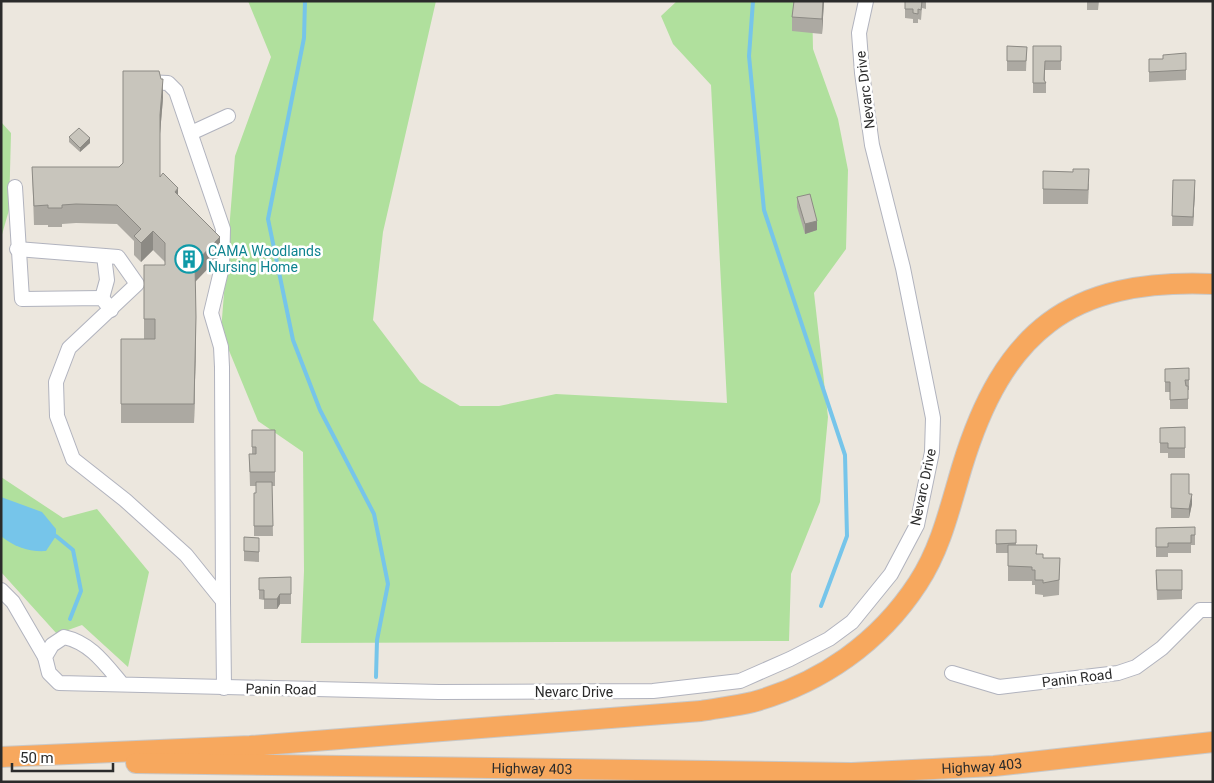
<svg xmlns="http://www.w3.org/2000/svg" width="1214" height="783" viewBox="0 0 1214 783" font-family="Roboto,sans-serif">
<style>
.green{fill:#b0e09d}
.water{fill:#76c5ea}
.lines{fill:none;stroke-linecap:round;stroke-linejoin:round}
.stream{stroke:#76c5ea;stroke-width:4}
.minor-casing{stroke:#b1b3be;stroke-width:16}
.highway-casing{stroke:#c8c8c8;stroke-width:22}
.minor{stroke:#fff;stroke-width:14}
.highway{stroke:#f7a85e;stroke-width:20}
.wall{fill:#aca9a2}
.shaded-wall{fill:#8c8a84}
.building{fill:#c8c5bc;stroke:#8c8a84}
.labels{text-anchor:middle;stroke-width:5;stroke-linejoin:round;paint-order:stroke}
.street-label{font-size:14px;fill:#2b2b2b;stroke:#fff}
.culture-label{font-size:14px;fill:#0d838f;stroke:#fff;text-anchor:start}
</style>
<rect width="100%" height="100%" fill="#ece7de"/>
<g class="green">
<path d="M248,1H436L383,232L373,320L420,382L460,406H499L556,394L727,403L711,85L673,44L661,16L677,1H812L813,49L838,119L848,170L846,249L814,293L828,417L820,502L791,574L789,641L301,643L304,571L303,452L258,421L221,331L235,156L271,57Z"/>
<path d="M1,122L11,133L9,210L1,238Z"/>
<path d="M1,477L63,518L97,509L149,572L128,667L82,625L57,634L1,572Z"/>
</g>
<path class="water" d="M1,497L42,512L56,529V536L46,551C29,552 14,547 1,536Z"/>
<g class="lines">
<g class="stream">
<path d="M305,1L304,38L268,219L293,340L320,410L374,514L388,584L377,640L376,677"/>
<path d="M753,1L749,56L764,210L845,455L847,536L821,606"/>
<path d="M56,536L73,550L81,591L70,619"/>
</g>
<g class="minor-casing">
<g id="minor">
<path d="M146,82L168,83L176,91L223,229L222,267L211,313L221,347L222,367L223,601"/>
<path d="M191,133L228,116"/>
<path d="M15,187L22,299L102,298L111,310"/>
<path d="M17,249L118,257L137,284L69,348L56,382L57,416L73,459L125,500L186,555L223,601L224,688"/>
<path d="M102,298L107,280L104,256"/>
<path d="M1,590L13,602L45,657"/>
<path d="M952,673L999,687L1118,673L1136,667L1162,648L1200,610H1213"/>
<path d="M122,684C105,664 91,643 64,637L52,645L45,657L49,673L59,683L439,692L653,691L740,681L790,659L829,639L852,622L891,574L917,525L932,452L933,418L903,268L872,145L862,73L859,33L866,1"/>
</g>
</g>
<g class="highway-casing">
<g id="highway">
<path d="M1,757L250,746L701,711C718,708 736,706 753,702C821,683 879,643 918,583C941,548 950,507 962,467C1003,332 1069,278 1213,284"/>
<path id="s1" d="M136,763L852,773L994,766L1213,742"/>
</g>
</g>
<use href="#minor" class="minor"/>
<use href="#highway" class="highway"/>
</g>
<g class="wall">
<path d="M794,1H824L822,34L792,31V17Z"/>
<path d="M905,1H926V9L922,8L921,20L918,19V23H913V19L905,18Z"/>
<path d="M1087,1H1099L1098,10H1087Z"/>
<path d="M1007,46L1027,47L1026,71H1007Z"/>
<path d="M1033,46H1061V70H1045V81L1046,83V93H1033Z"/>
<path d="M1186,53V80L1149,82V59H1163Z"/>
<path d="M163,98L160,133V177L178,196L220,256L195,282L196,337L194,423H121V339H144V265H165V262L153,250L141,262L134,255V241L117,224L76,223L62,224V227H48V225H34L32,167H119L123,163Z"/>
<path d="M69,137L90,143L80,152L69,142Z"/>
<path d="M1043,171L1073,172L1089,184L1088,204H1043Z"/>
<path d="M1173,180L1195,190L1193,226H1172Z"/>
<path d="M797,197L817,230L805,234L797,207Z"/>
<path d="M1165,369L1189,380V390H1188V409H1170V392H1165Z"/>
<path d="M1185,427V458H1168V453H1160V428Z"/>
<path d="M252,430H275V486H272L273,536H254V493H256V486H250L249,454H252Z"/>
<path d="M1171,474L1189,494L1192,504L1189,518H1171Z"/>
<path d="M1195,527V545H1191V553H1168V557H1156V528Z"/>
<path d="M996,530H1016V545L1037,554L1043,558H1060L1059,595L1043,597V595L1035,594V585H1032V581H1008V553H996Z"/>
<path d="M244,537L259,538V562L244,561Z"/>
<path d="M1156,570H1182V599L1157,600Z"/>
<path d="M291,577V604H280L277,609H264V600L259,599V578Z"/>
</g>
<g class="shaded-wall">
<path d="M823,1H824L822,34V19Z"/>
<path d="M163,79V98L160,134V115Z"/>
<path d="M90,138V143L80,152V148Z"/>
<path d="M1195,180V190L1193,226V217Z"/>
<path d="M178,188V208L175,192Z"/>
<path d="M817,221V230L805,234V224Z"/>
<path d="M153,231V250L141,262V243Z"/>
<path d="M220,237V256L193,284V265Z"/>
<path d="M196,317V337L194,423V404Z"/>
<path d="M1192,494V504L1189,518V509Z"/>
<path d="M280,594V604L277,609V599Z"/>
</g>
<g class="building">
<path d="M794,1H823L822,19L792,17Z"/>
<path d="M905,1H922L921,10L918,9V14L913,13V9H905Z"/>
<path d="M1007,46L1027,47L1026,61H1007Z"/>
<path d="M1033,46H1061V61H1045L1044,80L1046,83H1033Z"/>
<path d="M1186,53V70L1149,72V59H1163V55Z"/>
<path d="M123,71H159L161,79H163L160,115V177L163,173L178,188L175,192L220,237L193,265H195L196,317L194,404H121V339H155V319H144V265H165V243L153,231L141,243L134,236L141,229L117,205L76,204L62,205V208H48V205L34,206L32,167H119L123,163Z"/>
<path d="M79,128L90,138L80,148L69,137Z"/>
<path d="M1073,169H1089L1088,190L1043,189V171L1073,172Z"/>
<path d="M1173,180H1195L1193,217L1172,216Z"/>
<path d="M810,194L817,221L805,224L797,197Z"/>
<path d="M1189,368V380H1185L1186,386H1188V399L1170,400V382H1165V369Z"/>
<path d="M1185,427V448H1168V443H1160V428Z"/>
<path d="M252,430H275V472H250L249,454H256V447H252Z"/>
<path d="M1171,474H1189V494H1192L1189,509L1171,508Z"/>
<path d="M256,482H272L273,526H254V493H256Z"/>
<path d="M1195,527V535H1191V543H1168V547H1156V528Z"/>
<path d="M996,530H1016V543L996,544Z"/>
<path d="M244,537L259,538V552L244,551Z"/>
<path d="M1008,545H1037L1036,554H1043V558H1060L1059,580L1043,583V580H1035V570H1032V567L1008,566Z"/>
<path d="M1156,570H1182V590H1157Z"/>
<path d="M291,577V594H280L277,599H264V590H259V578Z"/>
</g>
<defs>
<g id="building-ring" transform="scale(1.4375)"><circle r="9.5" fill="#fff" stroke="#0f9aa8" stroke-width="1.5"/><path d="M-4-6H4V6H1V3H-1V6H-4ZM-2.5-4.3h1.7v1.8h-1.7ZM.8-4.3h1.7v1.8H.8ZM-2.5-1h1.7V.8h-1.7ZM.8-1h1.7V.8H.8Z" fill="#0f9aa8"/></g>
</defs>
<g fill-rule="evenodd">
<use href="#building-ring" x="189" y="259"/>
</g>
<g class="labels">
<g class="street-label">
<text transform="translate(865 90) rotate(-97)" y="5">Nevarc Drive</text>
<text transform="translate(923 487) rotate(-78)" y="5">Nevarc Drive</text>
<text transform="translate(1077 678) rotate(-7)" y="5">Panin Road</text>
<text transform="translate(281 689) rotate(1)" y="5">Panin Road</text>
<text x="574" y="697">Nevarc Drive</text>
<text dy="5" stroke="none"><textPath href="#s1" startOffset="846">Highway 403</textPath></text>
<text dy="5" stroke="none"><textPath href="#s1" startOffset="396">Highway 403</textPath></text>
</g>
<g class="culture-label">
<text x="208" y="256">CAMA Woodlands<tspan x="208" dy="16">Nursing Home</tspan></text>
</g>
</g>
<rect width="1214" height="783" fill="none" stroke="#2b2b2b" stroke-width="5"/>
<path d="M12 763v8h101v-8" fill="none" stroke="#2b2b2b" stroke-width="2.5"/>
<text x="20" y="763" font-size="15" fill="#2b2b2b" stroke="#ffffff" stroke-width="4" paint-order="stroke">50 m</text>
</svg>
